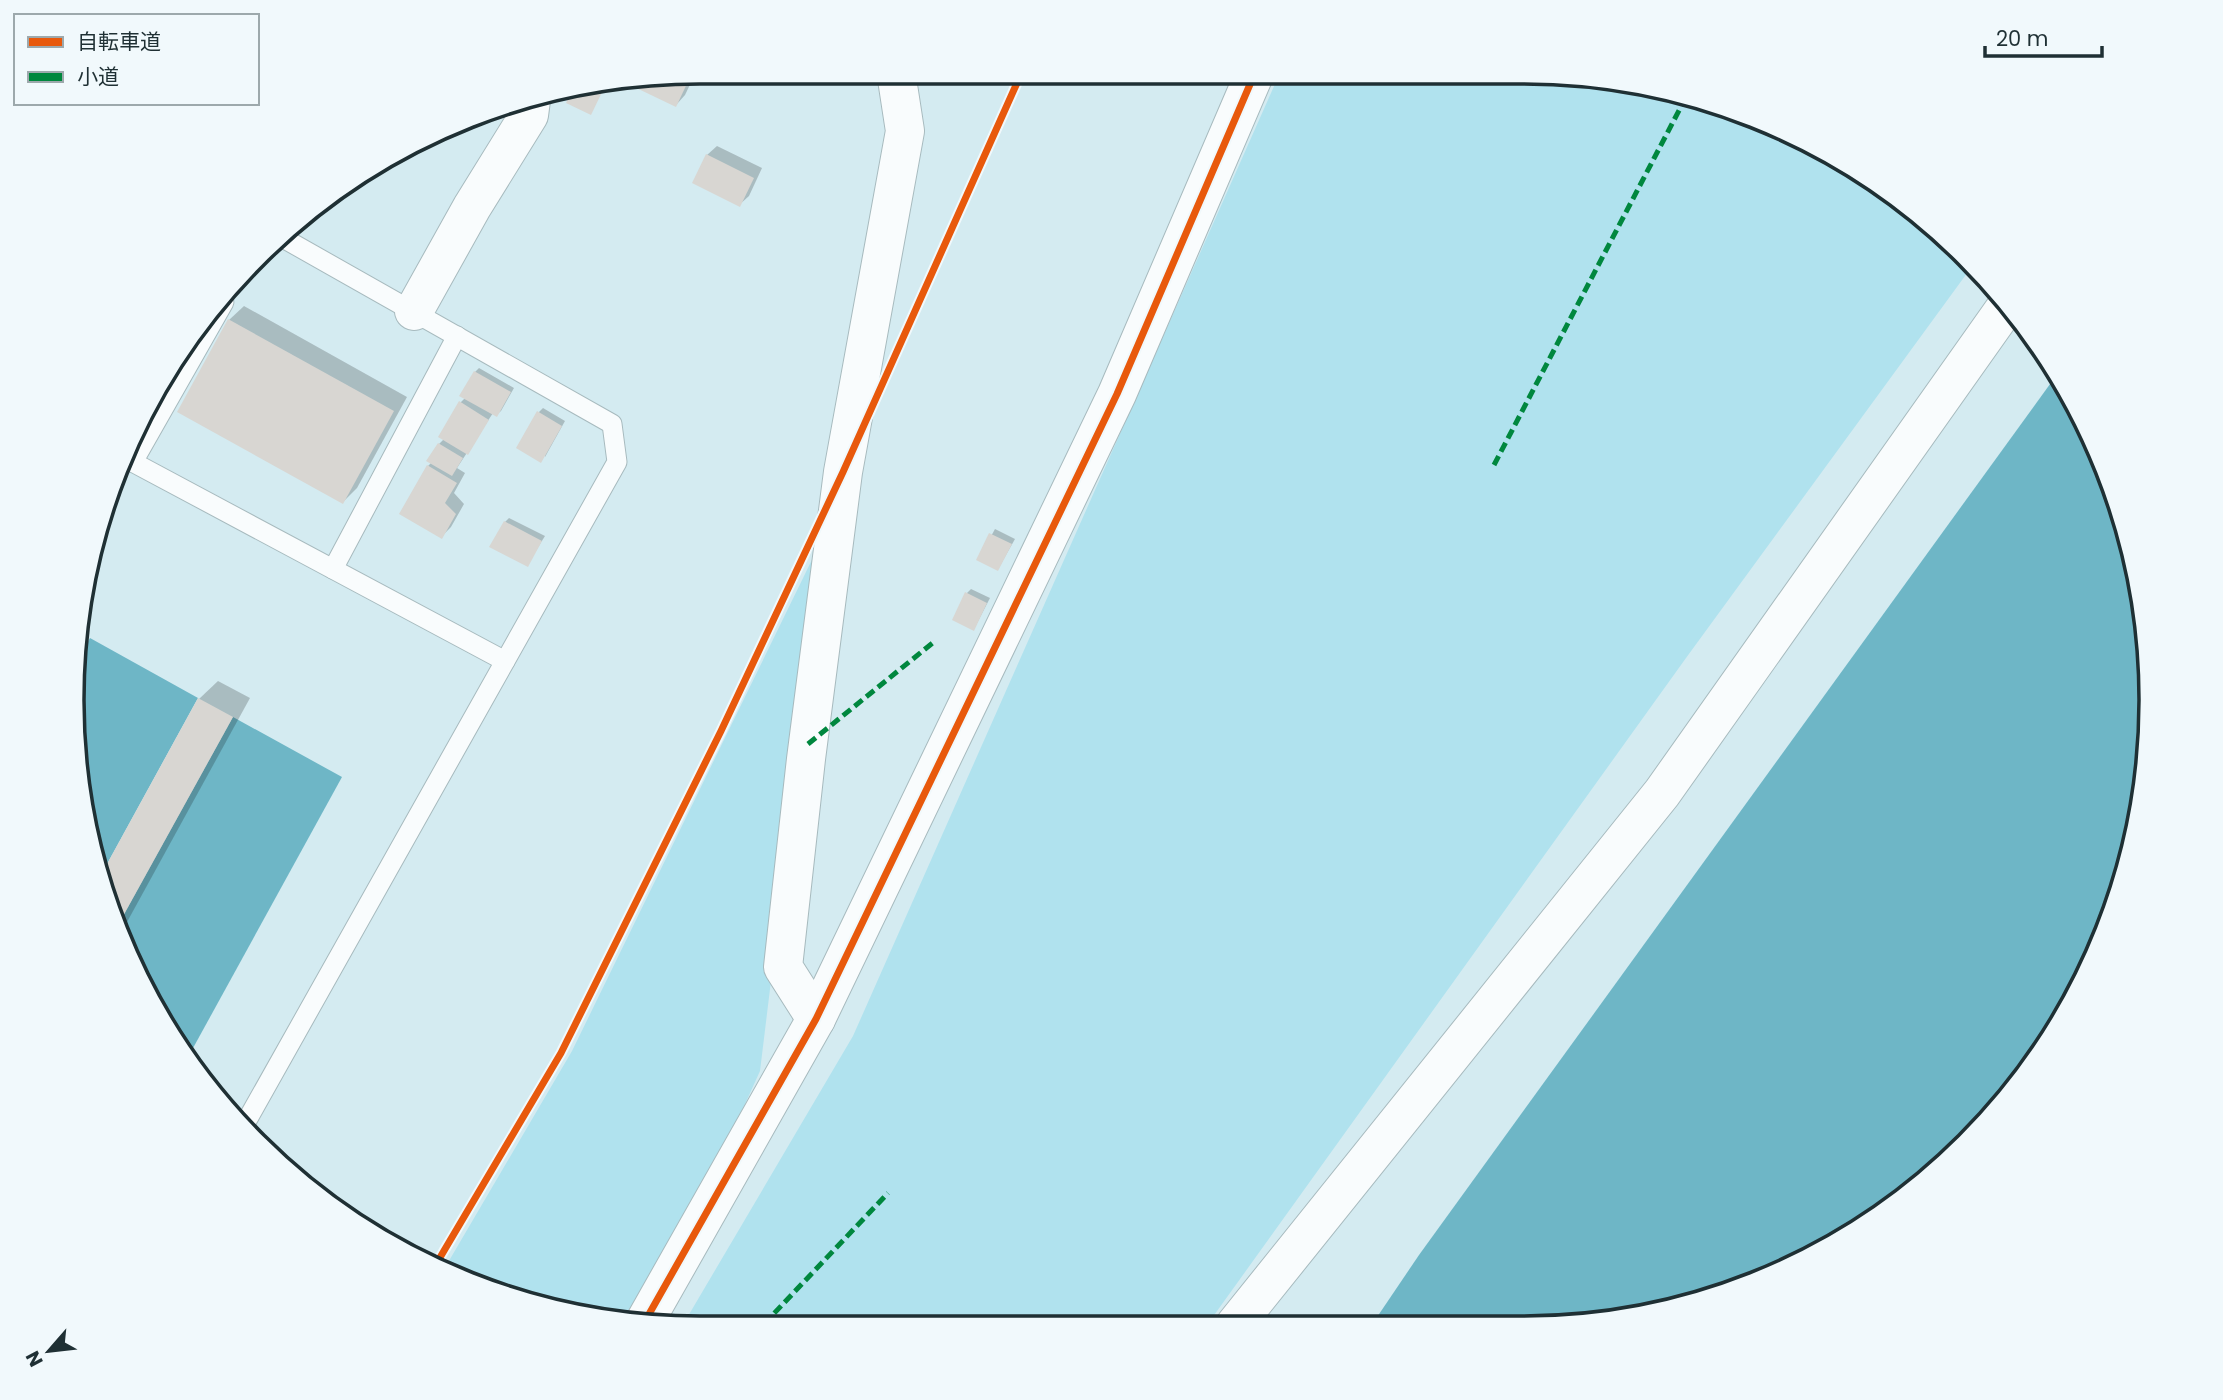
<svg xmlns="http://www.w3.org/2000/svg" width="2223" height="1400" viewBox="0 0 2223 1400" font-family="Poppins,'Noto Sans JP',sans-serif">
<style>
.green{fill:#b0e2ee}
.water{fill:#6eb6c6}
.shadow{fill:#0003}
.building{fill:#d8d6d2}
.lines{fill:none;stroke-linecap:round;stroke-linejoin:round}
.lane-casing{stroke:#a7babe;stroke-width:21}
.street-casing{stroke:#a7babe;stroke-width:40}
.lane{stroke:#f9fcfd;stroke-width:19}
.street{stroke:#f9fcfd;stroke-width:38}
.quiet{stroke:#00873e;stroke-width:5;stroke-dasharray:10 5;stroke-linecap:butt}
.cycleway-casing{stroke:#f1f9fc;stroke-width:11}
.cycleway{stroke:#e8590c;stroke-width:7}
.rim{fill:none;stroke:#1f3034;stroke-width:3.5}
</style>
<rect width="100%" height="100%" fill="#d4ebf1"/>
<g class="green">
<path d="M1279,75L1605,77L1763,119L1905,201L1973,265L1686,658L1207,1325L684,1323L853,1036Z"/>
<path d="M826,531L760,1071L706,1190L624,1323L460,1281L443,1271L572,1051Z"/>
</g>
<g class="water">
<path d="M2058,373L2067,386L2118,498L2146,618L2150,741L2130,862L2087,977L2022,1082L1938,1172L1837,1244L1686,1307L1564,1327L1371,1326L1419,1255Z"/>
<path d="M90,638L198,698L101,875L72,700L79,658Z"/>
<path d="M233,717L342,777L187,1059L178,1049L117,927Z"/>
</g>
<g class="shadow">
<path d="M696,72L685,95L676,105L631,83Z"/>
<path d="M717,146L762,168L749,196L739,205L707,155Z"/>
<path d="M244,306L407,397L357,488L343,502L229,320Z"/>
<path d="M479,368L514,388L501,411L496,415L493,413L457,468L465,473L454,493L464,504L451,527L442,536L428,466L432,462L439,444L444,439L461,402L466,397L475,372Z"/>
<path d="M543,408L565,421L545,457L539,412Z"/>
<path d="M509,518L545,536L527,565L505,522Z"/>
<path d="M995,529L1015,539L998,569L978,560Z"/>
<path d="M971,589L990,598L974,629L967,593Z"/>
<path d="M218,681L250,698L121,933L105,902L101,877L199,699Z"/>
</g>
<g class="building">
<path d="M692,73L676,107L628,84Z"/>
<path d="M604,88L591,115L566,103L571,93Z"/>
<path d="M706,154L754,178L740,207L692,183Z"/>
<path d="M228,319L394,411L343,504L177,412Z"/>
<path d="M474,371L511,392L497,417L459,396Z"/>
<path d="M459,401L489,420L468,455L438,437Z"/>
<path d="M537,411L562,426L541,463L516,448Z"/>
<path d="M438,443L463,458L452,476L426,461Z"/>
<path d="M427,465L457,483L445,503L456,514L442,539L399,514Z"/>
<path d="M504,521L542,541L528,567L489,547Z"/>
<path d="M989,533L1012,544L998,571L976,560Z"/>
<path d="M965,592L987,603L974,631L952,620Z"/>
<path d="M198,698L233,717L117,927L105,902L101,875Z"/>
</g>
<g class="lines">
<g class="lane-casing">
<g id="lane">
<path d="M125,458L505,661"/>
<path d="M133,462L224,302"/>
<path d="M333,569L457,336"/>
<path d="M246,1122L617,462L612,424L283,238"/>
</g>
</g>
<g class="street-casing">
<g id="street">
<path d="M414,311L472,207L529,115L531,100"/>
<path d="M816,1019L783,967L806,759L843,472L905,131L897,79L894,73"/>
<path d="M644,1323L816,1019L1117,394L1254,75"/>
<path d="M1235,1325L1662,793L2008,304"/>
</g>
</g>
<use href="#lane" class="lane"/>
<use href="#street" class="street"/>
<g class="quiet">
<path d="M1494,465L1685,99"/>
<path d="M808,744L935,641"/>
<path d="M764,1324L888,1193"/>
</g>
<g class="cycleway-casing">
<g id="cycleway">
<path d="M435,1266L561,1053L721,731L843,472L1021,74"/>
<path d="M644,1323L816,1019L1117,394L1254,75"/>
</g>
</g>
<use href="#cycleway" class="cycleway"/>
</g>
<path d="M0 0H2223V1400H0ZM700 84H1523A616 616 0 0 1 2139 700V700A616 616 0 0 1 1523 1316H700A616 616 0 0 1 84 700V700A616 616 0 0 1 700 84Z" fill="#f1f9fc" fill-rule="evenodd"/>
<path class="rim" d="M700 84H1523A616 616 0 0 1 2139 700V700A616 616 0 0 1 1523 1316H700A616 616 0 0 1 84 700V700A616 616 0 0 1 700 84Z"/>
<rect x="14" y="14" width="245" height="91" fill="#f1f9fc" stroke="#9da9ac" stroke-width="2"/>
<rect x="28" y="37" width="35" height="10" fill="#e8590c" stroke="#9da9ac" stroke-width="2"/>
<text x="77" y="49" font-size="21" fill="#1f3034">自転車道</text>
<rect x="28" y="72" width="35" height="10" fill="#00873e" stroke="#9da9ac" stroke-width="2"/>
<text x="77" y="84" font-size="21" fill="#1f3034">小道</text>
<g transform="translate(49 1351) rotate(242)" stroke="#f1f9fc" stroke-width="5" paint-order="stroke">
<path d="M0-5L12 26L0 18L-12 26Z" fill="#1f3034"/>
<text y="-10" font-size="19" font-weight="bold" text-anchor="middle" fill="#1f3034">N</text>
</g>
<path d="M1985 46v10h117v-10" fill="none" stroke="#1f3034" stroke-width="3.5"/>
<text x="1996" y="46" font-size="21" fill="#1f3034" stroke="#f1f9fc" stroke-width="5" paint-order="stroke">20 m</text>
</svg>
